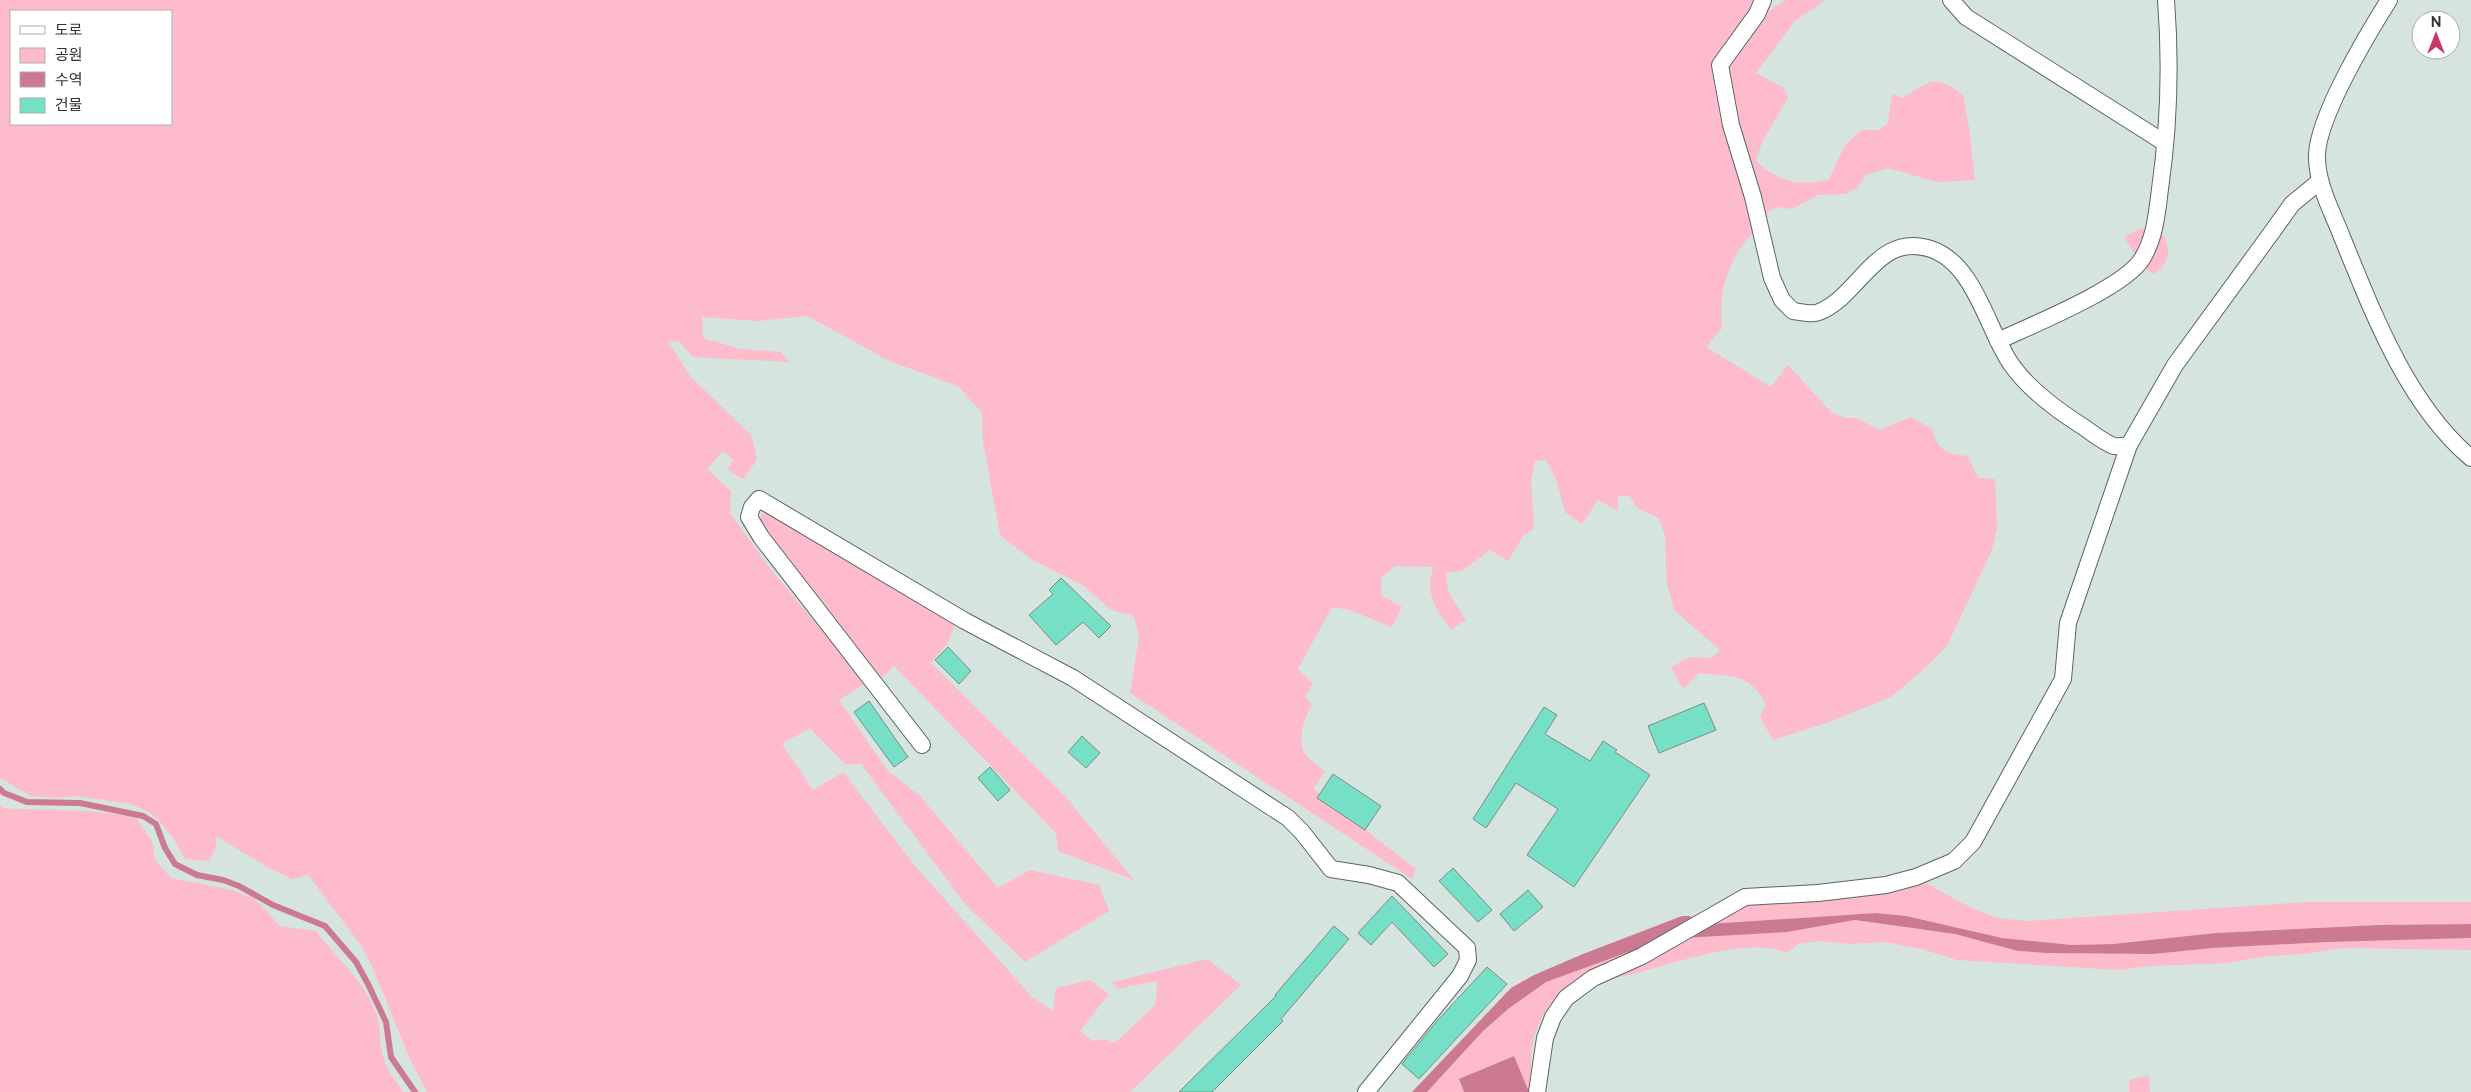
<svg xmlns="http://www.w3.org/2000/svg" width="2471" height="1092" viewBox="0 0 2471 1092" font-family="Raleway,'Noto Sans KR',sans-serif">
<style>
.green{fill:#fdbbcc;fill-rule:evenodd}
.water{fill:#cc7a91}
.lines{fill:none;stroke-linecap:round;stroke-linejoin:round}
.stream{stroke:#cc7a91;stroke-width:6}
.building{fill:#76e0c6;stroke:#7e8b87}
.street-casing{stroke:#596662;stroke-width:18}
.street{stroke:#fff;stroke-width:16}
</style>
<rect width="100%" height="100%" fill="#d6e4e0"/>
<g class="green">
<path d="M0,0H1759L1716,64L1757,228C1730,255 1717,291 1722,328L1706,347L1771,387L1788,365L1831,412L1845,418H1857L1879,430L1911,417L1932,429C1939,452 1945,453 1968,456L1978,478L1995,479L1997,527L1992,550L1947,646L1926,667L1891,697L1832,721L1773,740L1760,717L1766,705C1750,672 1732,677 1699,673L1683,689L1671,667L1690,657L1712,658L1720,650L1674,610L1667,583L1665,536L1659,518L1637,508L1630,496H1618V511L1598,500L1582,524L1565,512L1556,479L1546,460L1535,461L1531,480L1534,528L1523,536L1508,561L1490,550L1462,571L1446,573L1448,591L1466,620L1451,630C1435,605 1425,598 1433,567L1395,566L1381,578V595L1402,607L1392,627L1349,610L1332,607L1298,669L1313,684L1305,696L1312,705C1304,717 1298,738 1304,752C1307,759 1319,766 1325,772L1313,789L1416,869L1412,879L1130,693L1139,637L1134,616L1111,610L1084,586L1029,558L1000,535L983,442L982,413L958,386L889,361L808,316L758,321L702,317L703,338L740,349L781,352L790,362L693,357L679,342L668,341L690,376L752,436L757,460L743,479L728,470L733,460L723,451L707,469L731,491L730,513L772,571L866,683L839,700L888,771L920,796L998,888L1030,870L1099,885L1109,911L1025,962L966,905L861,764H845L810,728L782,744L813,790L843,772L916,867L1032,997L1053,1011L1056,988L1090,980L1109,994L1080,1031L1093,1041L1105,1039L1115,1043L1156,1004L1157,981L1117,989L1113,982L1207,959L1241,985L1130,1092H427L409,1057L372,966L360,944L308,875L292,879L269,868L216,836V848L209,861L185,859L173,838L160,822L149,812L131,804L77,796L57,798L31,796L0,778ZM11,11H171V124H11Z"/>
<path d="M1785,0H1825L1794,22L1756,73L1784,88L1788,98L1762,142L1756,160C1773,181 1805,188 1829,179L1845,145L1862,130H1879L1888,123L1892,94L1903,98C1930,81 1934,73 1963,95L1969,127L1975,180L1937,182L1888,168L1866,175L1858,187L1847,194L1818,195L1792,209L1777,207L1769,211L1763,218L1735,124L1725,66L1761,16Z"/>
<path d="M2139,229H2148L2136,256L2124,237Z"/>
<path d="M2161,232C2172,247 2170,264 2154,274L2143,267Z"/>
<path d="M765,512L778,515L955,623L948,643L931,663L1065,796L1134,880L1058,851L1056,833L894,666L879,681L764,531L758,519Z"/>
<path d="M0,805L3,808C47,811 93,808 136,818L152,841L155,860L171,878L232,890L255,899L280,926L316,931C334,955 359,976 372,1004C382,1024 378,1032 382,1052C384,1066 395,1080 403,1092H0Z"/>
<path d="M1926,883L1962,903L1996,918L2027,921L2307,902H2471V924L2379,925L2216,933L2113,944L2072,945L2002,938L1955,927L1876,913L1709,924L1748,901L1894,892Z"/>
<path d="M1855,920L1955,934L2018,951L2047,953L2153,954L2213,948L2328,942L2471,938V950L2344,948L2303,954L2269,956L2227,963L2151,966L2118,970L1957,960L1925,950L1885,942L1850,944L1819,941L1798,944L1787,953C1751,936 1679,962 1641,972C1627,976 1611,978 1596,981L1683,939L1699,936L1787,932Z"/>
<path d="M1640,948C1595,970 1545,988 1533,1042C1529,1058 1532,1076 1531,1092H1529L1514,1056L1459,1080L1464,1092H1427C1457,1059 1506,999 1547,981C1577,968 1609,959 1640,948Z"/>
<path d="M2149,1075L2150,1092H2129V1080Z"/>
</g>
<g class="water">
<path d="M1876,913L1906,916L2002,938L2072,945L2113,944L2216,933L2379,925L2471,924V938L2328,942L2213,948L2153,954L2047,953L2018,951L1955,934L1855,920L1787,932L1664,939L1546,982L1508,1009L1483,1031L1427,1092H1412L1511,988L1534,975L1583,954L1682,916H1689L1709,924Z"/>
<path d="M1514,1056L1529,1092H1464L1459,1079Z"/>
</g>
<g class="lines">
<path class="stream" d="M0,789L4,793L27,802L80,803L143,816L156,824L165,848L175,864L197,875L223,880L239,886L273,905L325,926L356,962L368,984L386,1022L391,1057L415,1092"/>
</g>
<g class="building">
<path d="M1061,578L1111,626L1099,638L1083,622L1056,645L1029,615L1053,594L1049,590Z"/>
<path d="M948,647L971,671L959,684L935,660Z"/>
<path d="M869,701L908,757L894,767L854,712Z"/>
<path d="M1704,703L1716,730L1659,753L1648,726Z"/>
<path d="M1544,707L1557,715L1545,734L1590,761L1603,741L1617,750L1615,752L1650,775L1574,887L1527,855L1558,809L1516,783L1486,828L1473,819Z"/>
<path d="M1082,736L1100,753L1086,768L1068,752Z"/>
<path d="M990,767L1010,790L998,801L978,778Z"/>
<path d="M1333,774L1381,806L1365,830L1317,798Z"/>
<path d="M1453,868L1492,910L1478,922L1439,881Z"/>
<path d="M1528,890L1543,907L1514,931L1500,914Z"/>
<path d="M1392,896L1448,954L1434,967L1392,922L1371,945L1358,933Z"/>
<path d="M1334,926L1349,939L1281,1019L1283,1021L1212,1092H1179L1276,996L1275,995Z"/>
<path d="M1487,967L1507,984L1419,1079L1402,1064L1437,1021Z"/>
</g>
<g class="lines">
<g class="street-casing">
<g id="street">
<path d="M1763,0L1757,14L1720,65L1731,125L1753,197L1772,278L1782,300L1793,311C1801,312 1812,315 1819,312C1861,295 1877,231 1931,249C1975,264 1987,329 2011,364C2028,389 2057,410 2082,426C2091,432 2104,443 2114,446C2119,447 2125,445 2129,445L2175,365L2272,232L2292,204L2320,181"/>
<path d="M1951,0L1966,17L2165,143"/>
<path d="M2389,0C2367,35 2319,115 2317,154C2316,183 2332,211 2342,237C2373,313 2407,404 2471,458"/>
<path d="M1998,341C2032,325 2124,288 2142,259C2155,238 2157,213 2160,189C2169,126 2171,64 2166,0"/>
<path d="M922,745L761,537L749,517L752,507L759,499L965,621L1073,678L1288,818L1302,832L1331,869L1369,875L1398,883L1467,948L1468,960L1460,976L1366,1092"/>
<path d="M1537,1092L1545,1038L1553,1017L1566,998L1593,978L1642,956L1745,897L1818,893L1886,885L1916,877L1954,861L1973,842L2063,679L2068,623L2129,445"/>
</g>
</g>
<use href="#street" class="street"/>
</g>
<rect x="10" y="10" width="162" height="115" fill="#ffffff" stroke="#acaead"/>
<rect x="20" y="26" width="25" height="8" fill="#ffffff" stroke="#acaead"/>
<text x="55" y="35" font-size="15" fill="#2f3433">도로</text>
<rect x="20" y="48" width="25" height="15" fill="#fdbbcc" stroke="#acaead"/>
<text x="55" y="60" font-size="15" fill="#2f3433">공원</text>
<rect x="20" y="72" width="25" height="15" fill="#cc7a91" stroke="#acaead"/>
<text x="55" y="85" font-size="15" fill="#2f3433">수역</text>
<rect x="20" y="98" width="25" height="15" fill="#76e0c6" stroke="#acaead"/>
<text x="55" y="110" font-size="15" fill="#2f3433">건물</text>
<g transform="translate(2436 35)"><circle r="24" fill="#ffffff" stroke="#acaead"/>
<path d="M0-4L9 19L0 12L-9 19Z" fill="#c4386d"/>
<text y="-8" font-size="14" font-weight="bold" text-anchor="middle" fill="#2f3433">N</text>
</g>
</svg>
